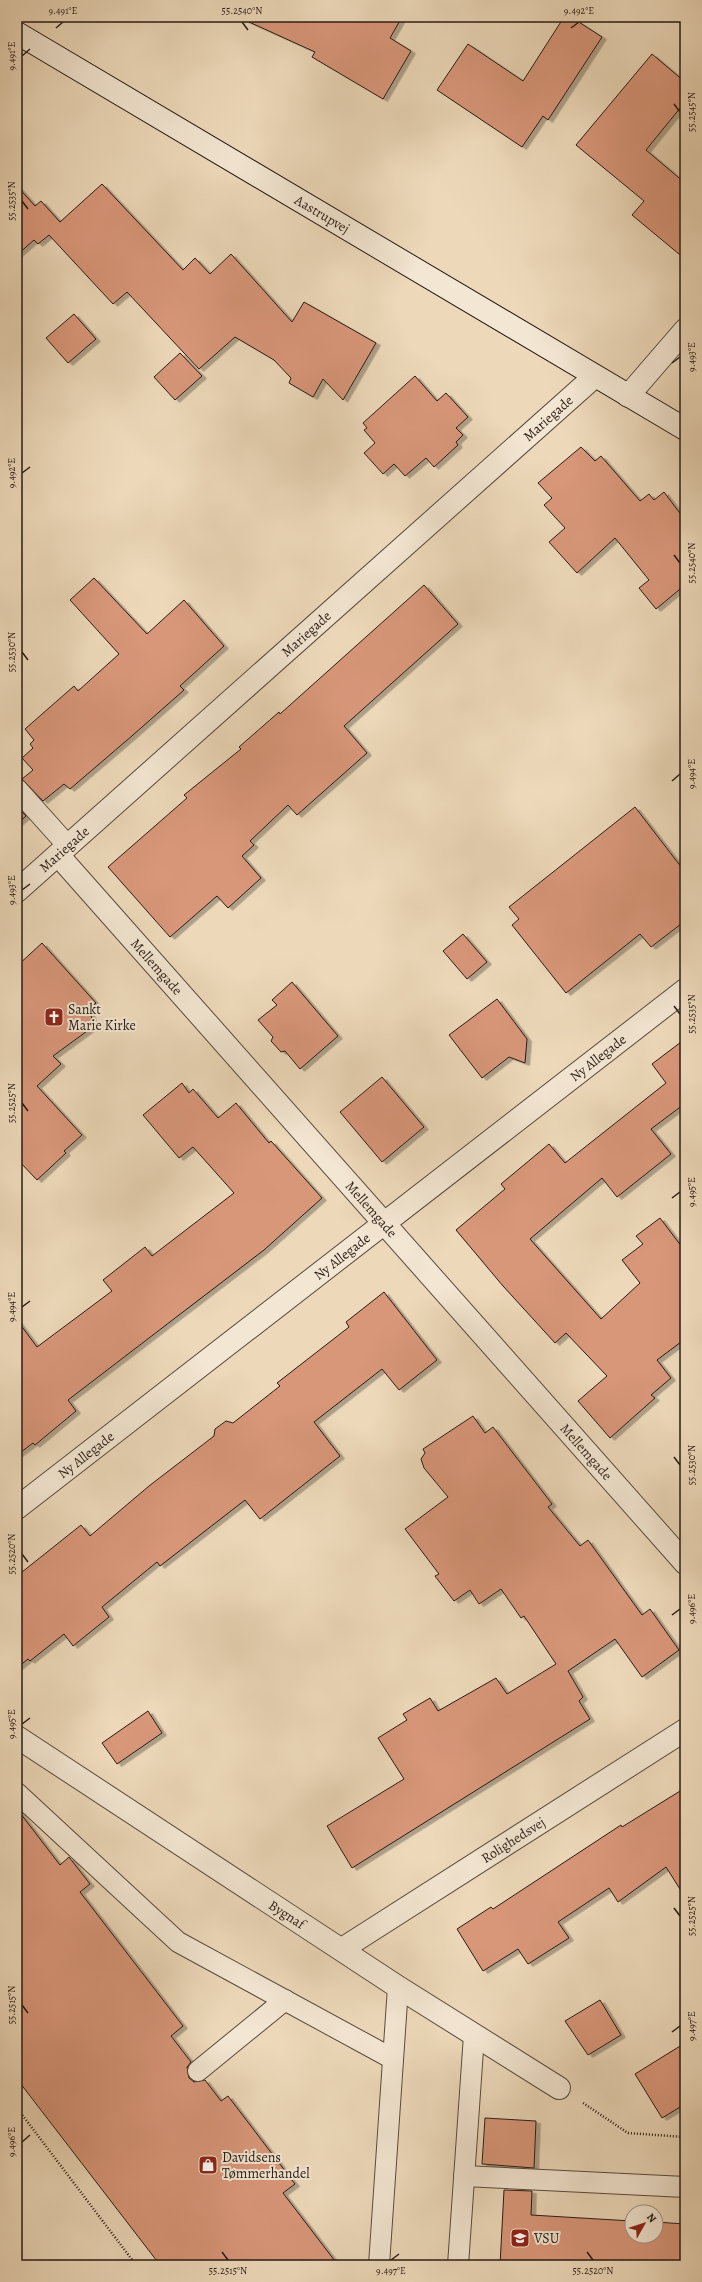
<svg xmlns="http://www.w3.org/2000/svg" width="702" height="2282" viewBox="0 0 702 2282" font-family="Alegreya,serif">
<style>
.building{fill:#d9977a;stroke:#271b15;filter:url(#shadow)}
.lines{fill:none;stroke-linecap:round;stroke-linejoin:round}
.lane-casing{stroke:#584a3e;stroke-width:22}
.street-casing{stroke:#584a3e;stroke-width:24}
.secondary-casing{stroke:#271b15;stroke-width:24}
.path{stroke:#271b15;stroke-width:2.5;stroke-dasharray:1 2;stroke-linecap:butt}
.lane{stroke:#f3e6d2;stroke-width:20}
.street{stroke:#f3e6d2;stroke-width:22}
.secondary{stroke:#f3e6d2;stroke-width:22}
.ticks{fill:none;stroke:#271b15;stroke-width:1.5}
.labels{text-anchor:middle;stroke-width:4;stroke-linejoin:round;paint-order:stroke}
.street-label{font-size:14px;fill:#271b15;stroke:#f3e6d2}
.poi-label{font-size:14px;fill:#271b15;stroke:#f3e6d2;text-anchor:start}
.neatline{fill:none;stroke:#271b15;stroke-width:1.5}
.ticks-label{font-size:10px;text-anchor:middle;fill:#271b15}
</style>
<defs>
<filter id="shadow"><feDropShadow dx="4.5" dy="2.5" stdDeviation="0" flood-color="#0004"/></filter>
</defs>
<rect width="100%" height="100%" fill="#edd9ba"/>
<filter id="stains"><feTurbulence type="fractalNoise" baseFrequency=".005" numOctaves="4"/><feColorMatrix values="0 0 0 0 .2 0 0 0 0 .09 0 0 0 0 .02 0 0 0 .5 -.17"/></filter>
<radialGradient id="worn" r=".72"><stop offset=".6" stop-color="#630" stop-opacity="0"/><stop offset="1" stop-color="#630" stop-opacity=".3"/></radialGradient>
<g class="building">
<path d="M238,17H402L390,38L411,51L383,99L312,57L315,52Z"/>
<path d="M564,17H571L602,37L548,120L543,116L522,147L437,90L468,44L523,81Z"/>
<path d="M652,54L685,82V102L646,150L685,183V259L632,215L644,201L576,145Z"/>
<path d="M102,184L183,270L195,258L210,274L231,254L292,322L304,302L376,343L343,400L323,379L313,397L289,383L291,378L274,360L235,337L199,369L127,292L113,304L49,235L38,244L34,240L17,255V186L35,206L41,201L60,222Z"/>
<path d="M74,314L96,339L68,363L46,338Z"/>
<path d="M180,353L202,376L175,400L154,377Z"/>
<path d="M415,376L437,401L446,393L468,417L456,428L463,435L456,442L458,445L434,467L426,458L405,476L394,464L383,474L364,453L375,443L364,430L367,428L363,423Z"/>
<path d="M581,447L595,461L601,456L640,501L649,494L654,500L664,492L685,520V585L656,609L639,588L649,580L615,538L577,573L549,542L565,528L544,505L552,498L538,483Z"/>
<path d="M94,578L147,634L184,600L224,646L180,686L184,690L133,735L70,789L64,784L43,801L22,779L33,770L22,758L33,748L30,744L34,740L25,729L74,686L78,691L119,654L70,600Z"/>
<path d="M424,585L458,624L344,726L367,753L297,815L288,805L250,841L254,845L242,856L261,878L228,908L217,896L170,937L108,867L187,798L184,795L241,749L239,747L279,712L280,714Z"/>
<path d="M17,806L26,816L17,824Z"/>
<path d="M635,807L685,872V921L651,947L640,934L566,993L512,925L519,919L509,907Z"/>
<path d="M463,934L487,962L467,979L443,951Z"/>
<path d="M42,943L96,1003L89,1009L94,1026L53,1056L61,1064L37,1086L82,1135L64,1151L66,1153L37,1180L17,1159V966Z"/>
<path d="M292,982L338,1036L300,1069L285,1051L281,1052L271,1041L273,1037L258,1020L277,1005L272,1000Z"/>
<path d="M497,999L527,1039L525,1063L509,1057L482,1078L449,1035Z"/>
<path d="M685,1039V1108L683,1105L651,1129L671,1154L617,1197L602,1178L530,1239L601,1319L640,1283L622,1260L643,1244L636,1236L660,1218L685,1251V1339L657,1360L671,1378L651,1395L655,1398L610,1438L578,1401L607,1376L566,1333L555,1343L503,1286L456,1230L505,1189L501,1184L549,1144L565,1163L666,1083L652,1064Z"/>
<path d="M382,1077L424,1127L382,1162L340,1112Z"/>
<path d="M182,1083L189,1093L193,1089L218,1118L236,1103L269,1143L271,1141L322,1198L264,1250L68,1400L76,1411L35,1445L33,1443L17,1455V1320L37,1347L112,1291L103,1280L145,1247L152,1256L234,1193L193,1147L179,1158L143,1115Z"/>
<path d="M384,1292L437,1360L399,1390L382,1369L314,1422L340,1456L260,1519L245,1500L160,1566L157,1562L102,1607L109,1617L73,1646L64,1634L30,1661L28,1659L17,1668V1576L81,1525L90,1536L149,1486L214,1436L215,1429L226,1421L233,1423L280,1386L277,1383L349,1327L346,1322Z"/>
<path d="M473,1416L485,1433L493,1427L552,1504L548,1507L580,1546L588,1540L642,1615L650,1609L679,1650L642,1677L615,1639L568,1671L583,1697L579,1701L590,1719L352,1868L327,1826L404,1779L378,1738L407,1720L403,1714L430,1698L438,1711L496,1678L507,1694L556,1664L524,1616L521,1618L501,1589L479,1604L470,1590L454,1601L435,1576L439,1574L405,1529L448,1497L424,1468L421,1459L425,1453L423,1449Z"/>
<path d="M148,1711L162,1733L117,1764L102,1743Z"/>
<path d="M685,1788V1897L666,1867L618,1902L609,1888L558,1922L569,1938L528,1964L518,1949L483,1971L457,1929L491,1907L493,1909L621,1825L622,1827Z"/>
<path d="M17,1809L60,1865L69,1857L90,1884L80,1892L183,2026L171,2036L191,2062L187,2067L189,2078L194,2082L205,2080L221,2101L228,2096L295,2184L283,2193L338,2265H160L17,2079Z"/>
<path d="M600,2000L621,2035L588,2055L565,2021Z"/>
<path d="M685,2043V2104L662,2118L635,2074Z"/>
<path d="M485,2118L536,2121L534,2168L482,2164Z"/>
<path d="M504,2190L532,2191L531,2215L632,2221V2236H656V2222L685,2224V2265H500Z"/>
</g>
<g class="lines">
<g class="lane-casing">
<g id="lane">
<path d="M17,789L68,846"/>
<path d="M17,1793L178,1942L393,2059"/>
<path d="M198,2071L285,2000"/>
<path d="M464,2176L685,2187"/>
<path d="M379,2265L398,1987"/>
<path d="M458,2265L474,2035"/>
</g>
</g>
<g class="street-casing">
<g id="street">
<path d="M628,396L685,330"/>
<path id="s1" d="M58,855L685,1563"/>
<path id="s2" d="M17,891L594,377"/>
<path id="s3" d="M17,1508L685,990"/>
<path id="s4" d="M17,1737L398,1987L559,2088"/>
<path id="s5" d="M342,1949L685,1730"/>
</g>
</g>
<g class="secondary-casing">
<g id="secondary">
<path id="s6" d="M17,33L685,429"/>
</g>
</g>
<g class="path">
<path d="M583,2103L628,2133L685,2137"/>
<path d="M17,2108L136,2265"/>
</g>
<use href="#lane" class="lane"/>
<use href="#street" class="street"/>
<use href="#secondary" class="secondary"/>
</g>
<path class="ticks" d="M242,22L248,30M56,28L63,22M571,28L579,22M22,56L30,49M674,104L680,112M22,201L28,209M672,363L680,357M22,473L30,467M674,555L680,563M22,652L28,660M672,781L680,774M22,890L30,884M674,1006L680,1014M22,1103L28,1111M672,1198L680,1192M22,1307L30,1301M674,1457L680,1465M22,1554L28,1562M672,1615L680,1609M22,1724L30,1718M674,1908L680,1916M22,2005L28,2013M672,2032L680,2026M22,2142L30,2135M222,2252L228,2260M587,2252L593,2260M391,2260L399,2254"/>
<defs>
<g id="church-square" transform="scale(1)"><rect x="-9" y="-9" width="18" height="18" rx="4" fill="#8f2418" stroke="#f3e6d2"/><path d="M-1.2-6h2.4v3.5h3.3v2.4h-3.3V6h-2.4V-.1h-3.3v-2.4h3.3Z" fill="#fff"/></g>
<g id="shop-square" transform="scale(1)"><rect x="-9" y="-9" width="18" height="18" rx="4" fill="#8f2418" stroke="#f3e6d2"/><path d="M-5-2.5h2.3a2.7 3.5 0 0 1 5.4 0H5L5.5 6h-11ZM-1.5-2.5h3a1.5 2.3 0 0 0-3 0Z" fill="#fff"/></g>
<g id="school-square" transform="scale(1)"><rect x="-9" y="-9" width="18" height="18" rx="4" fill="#8f2418" stroke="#f3e6d2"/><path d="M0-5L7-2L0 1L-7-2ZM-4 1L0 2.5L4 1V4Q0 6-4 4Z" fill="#fff"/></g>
</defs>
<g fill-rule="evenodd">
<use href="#church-square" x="54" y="1017"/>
<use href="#shop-square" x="208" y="2165"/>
<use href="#school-square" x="520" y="2238"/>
</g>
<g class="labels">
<g class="street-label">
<text dy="5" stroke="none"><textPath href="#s6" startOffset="355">Aastrupvej</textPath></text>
<text dy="5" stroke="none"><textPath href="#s2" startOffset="711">Mariegade</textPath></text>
<text dy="5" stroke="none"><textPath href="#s2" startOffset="387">Mariegade</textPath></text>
<text dy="5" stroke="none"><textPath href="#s2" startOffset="63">Mariegade</textPath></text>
<text dy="5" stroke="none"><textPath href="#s1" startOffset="149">Mellemgade</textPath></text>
<text dy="5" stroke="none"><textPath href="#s3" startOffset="735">Ny Allegade</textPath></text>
<text dy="5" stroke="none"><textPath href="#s1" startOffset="473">Mellemgade</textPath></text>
<text dy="5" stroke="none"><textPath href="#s3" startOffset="411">Ny Allegade</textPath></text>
<text dy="5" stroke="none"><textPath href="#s1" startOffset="797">Mellemgade</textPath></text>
<text dy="5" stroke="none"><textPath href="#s3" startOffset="87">Ny Allegade</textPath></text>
<text dy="5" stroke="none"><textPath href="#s5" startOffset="203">Rolighedsvej</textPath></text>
<text dy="5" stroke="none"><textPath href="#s4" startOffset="323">Bygnaf</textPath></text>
</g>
<g class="poi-label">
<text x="68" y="1014">Sankt<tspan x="68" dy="16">Marie Kirke</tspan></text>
<text x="222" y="2162">Davidsens<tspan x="222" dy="16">Tømmerhandel</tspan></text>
<text x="534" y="2243">VSU</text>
</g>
</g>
<rect width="702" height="2282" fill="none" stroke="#edd9ba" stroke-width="44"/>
<g transform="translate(644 2224) rotate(51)"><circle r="19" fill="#f3e6d2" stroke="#a19586"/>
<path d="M0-3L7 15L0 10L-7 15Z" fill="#8f2418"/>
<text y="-6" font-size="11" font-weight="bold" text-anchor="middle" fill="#271b15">N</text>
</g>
<rect x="22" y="22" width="658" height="2238" class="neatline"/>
<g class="ticks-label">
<text x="63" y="14">9.491°E</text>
<text x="242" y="14">55.2540°N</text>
<text x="579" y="14">9.492°E</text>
<text transform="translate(11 56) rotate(-90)" y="4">9.491°E</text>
<text transform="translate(691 112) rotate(-90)" y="4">55.2545°N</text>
<text transform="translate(11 201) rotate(-90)" y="4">55.2535°N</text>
<text transform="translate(691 357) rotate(-90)" y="4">9.493°E</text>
<text transform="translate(11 473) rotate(-90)" y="4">9.492°E</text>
<text transform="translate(691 563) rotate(-90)" y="4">55.2540°N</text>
<text transform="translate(11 652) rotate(-90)" y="4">55.2530°N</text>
<text transform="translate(691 774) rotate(-90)" y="4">9.494°E</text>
<text transform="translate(11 890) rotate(-90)" y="4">9.493°E</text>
<text transform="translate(691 1014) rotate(-90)" y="4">55.2535°N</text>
<text transform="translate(11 1103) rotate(-90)" y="4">55.2525°N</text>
<text transform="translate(691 1192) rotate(-90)" y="4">9.495°E</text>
<text transform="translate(11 1307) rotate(-90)" y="4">9.494°E</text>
<text transform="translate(691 1465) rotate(-90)" y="4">55.2530°N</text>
<text transform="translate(11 1554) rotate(-90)" y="4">55.2520°N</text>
<text transform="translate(691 1609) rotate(-90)" y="4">9.496°E</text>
<text transform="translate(11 1724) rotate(-90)" y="4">9.495°E</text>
<text transform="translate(691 1916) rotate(-90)" y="4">55.2525°N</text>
<text transform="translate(11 2005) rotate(-90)" y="4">55.2515°N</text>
<text transform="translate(691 2026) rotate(-90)" y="4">9.497°E</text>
<text transform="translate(11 2142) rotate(-90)" y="4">9.496°E</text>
<text x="228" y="2274">55.2515°N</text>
<text x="391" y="2274">9.497°E</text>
<text x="593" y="2274">55.2520°N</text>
</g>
<rect width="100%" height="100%" filter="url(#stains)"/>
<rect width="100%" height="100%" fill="url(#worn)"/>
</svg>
